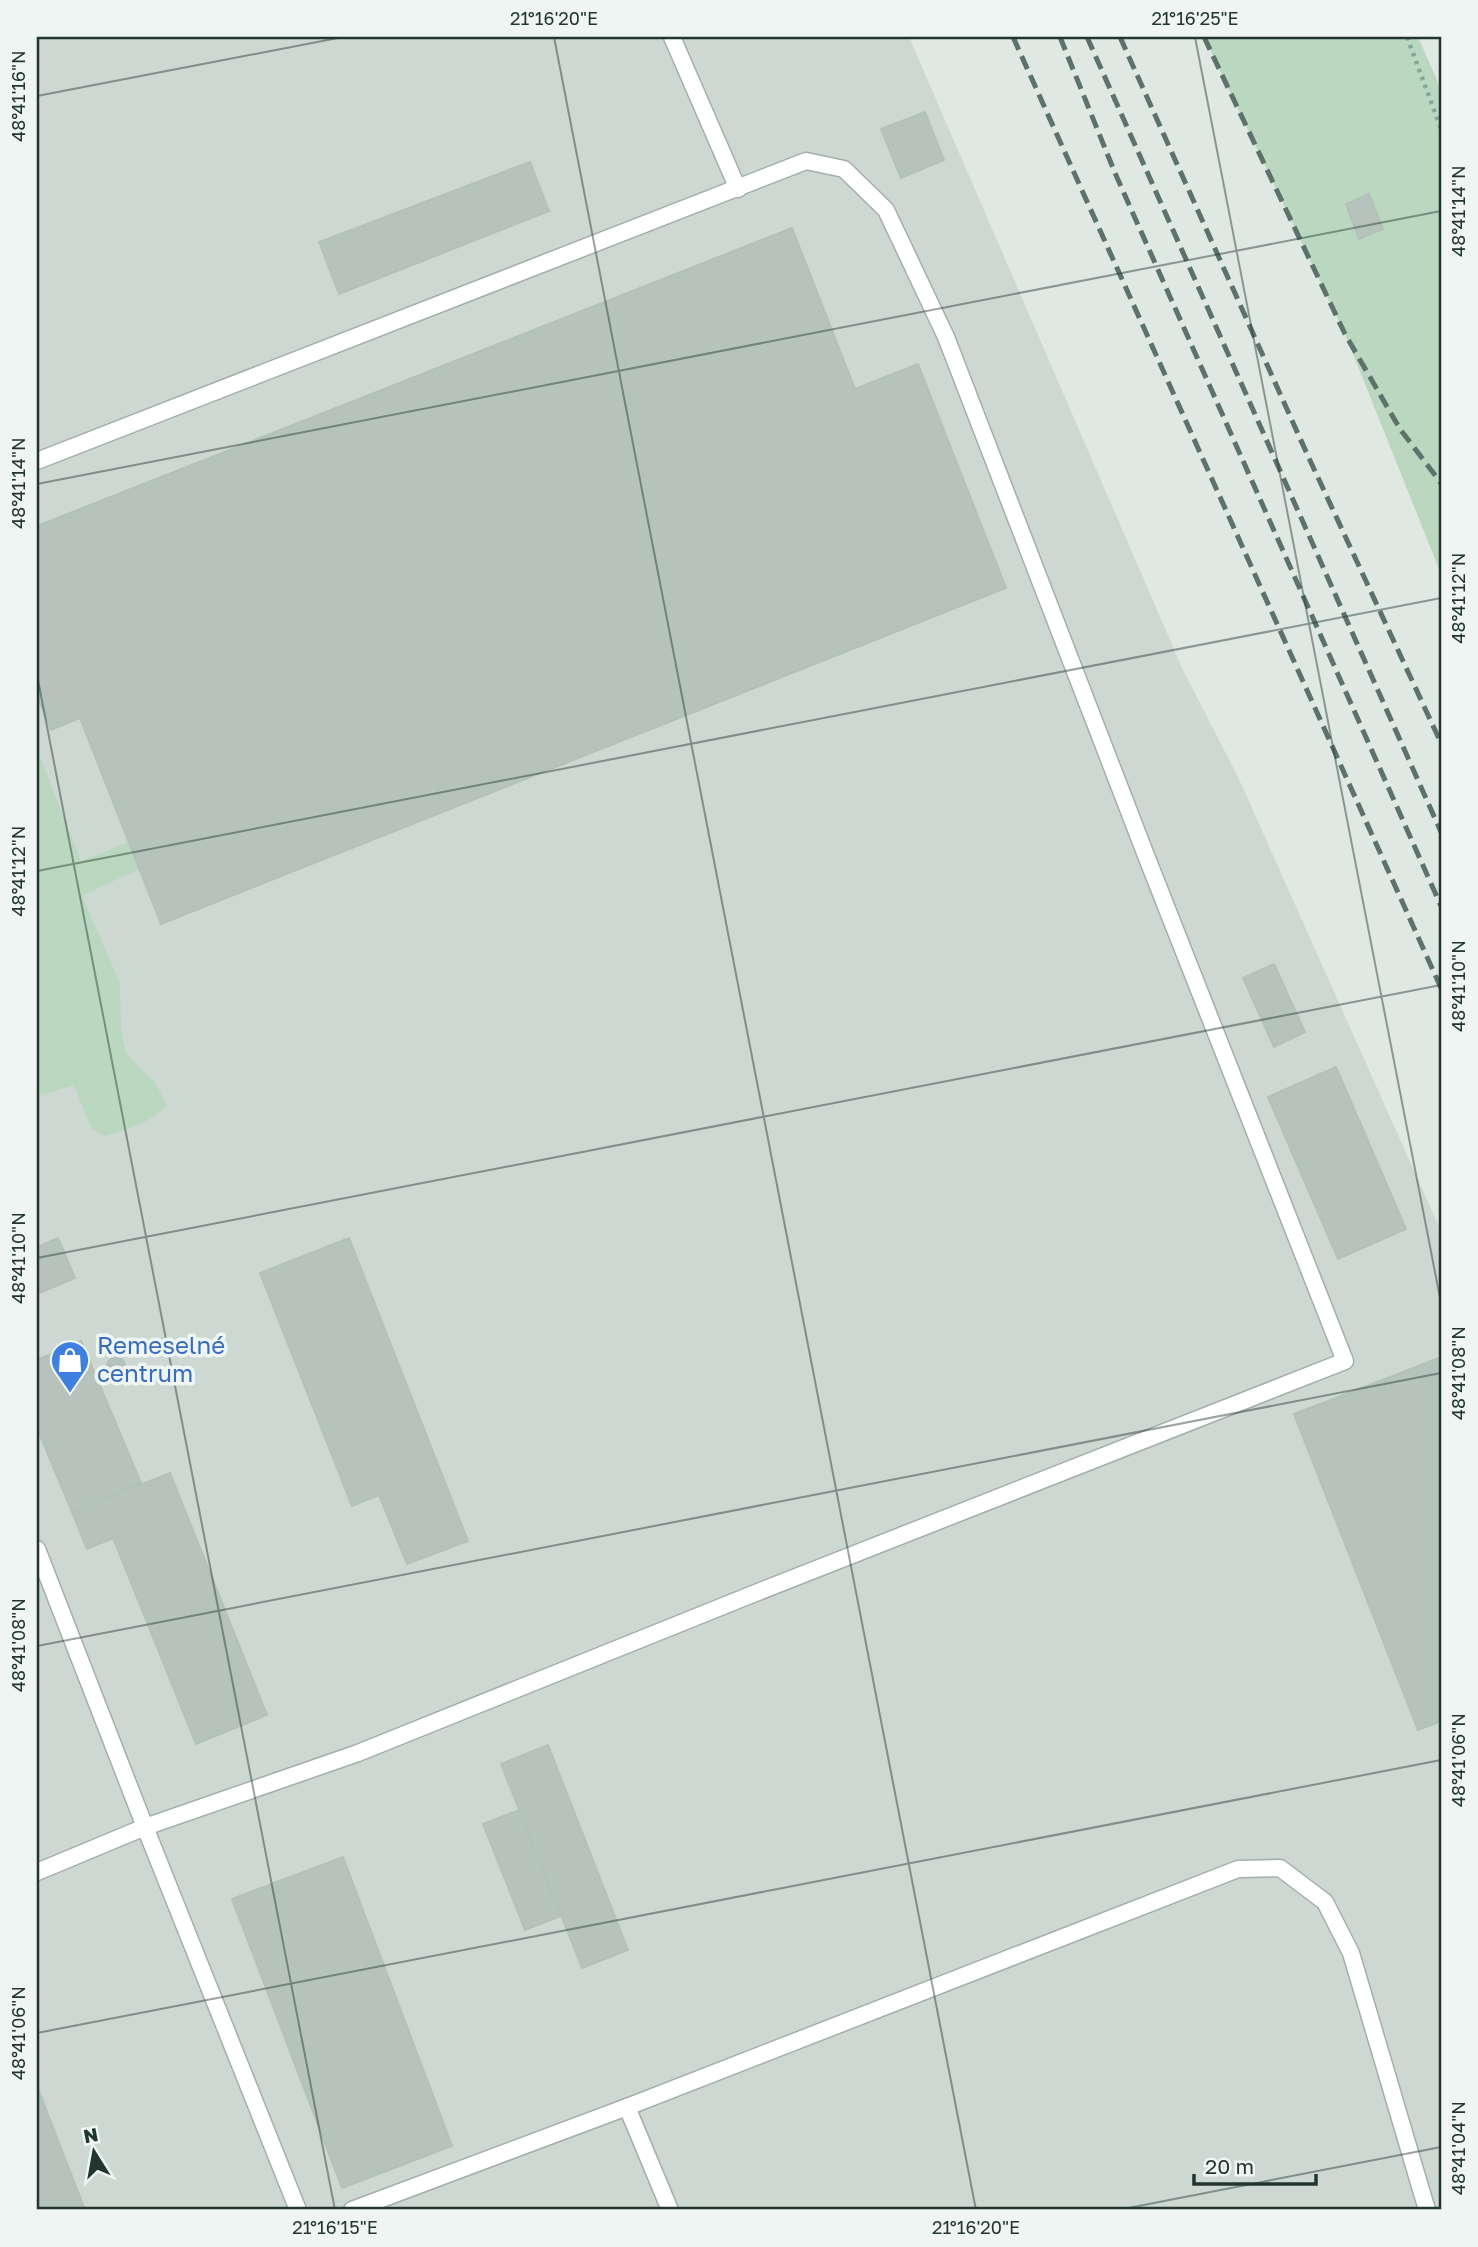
<svg xmlns="http://www.w3.org/2000/svg" width="1478" height="2247" viewBox="0 0 1478 2247" font-family="'Golos Text',sans-serif">
<style>
.built{fill:#cdd8d2}
.green{fill:#bad7c0}
.building{fill:#b5c3bc;stroke:#b2c1ba;stroke-width:2}
.lines{fill:none;stroke-linecap:round;stroke-linejoin:round}
.lane-casing{stroke:#a3afa9;stroke-width:19}
.path{stroke:#83a89a;stroke-width:4.5;stroke-dasharray:3.5 5;stroke-linecap:butt}
.lane{stroke:#fff;stroke-width:16}
.rail{stroke:#5c726b;stroke-width:5;stroke-dasharray:14 7;stroke-linecap:butt}
.ticks{fill:none;stroke:#22362f;stroke-width:2;stroke-opacity:0.45}
.labels{text-anchor:middle;stroke-width:7;stroke-linejoin:round;paint-order:stroke}
.shop-label{font-size:24px;fill:#366cbe;stroke:#eff5f2;text-anchor:start}
.neatline{fill:none;stroke:#22362f;stroke-width:2.5}
.ticks-label{font-size:18px;text-anchor:middle;fill:#22362f}
</style>
<rect width="100%" height="100%" fill="#dfe8e3"/>
<path class="built" d="M37,37H909L1183,670L1238,777L1441,1231V2210H37Z"/>
<g class="green">
<path d="M1204,37H1418L1441,89V574L1345,334Z"/>
<path d="M37,749L81,861L129,842L139,869L82,896L120,983L121,1032L126,1053L155,1083L167,1105C149,1124 129,1129 105,1136L91,1128L74,1085L41,1095L37,1087Z"/>
</g>
<g class="building">
<path d="M925,112L944,160L901,178L881,129Z"/>
<path d="M530,162L549,211L339,294L319,242Z"/>
<path d="M1369,194L1383,229L1359,239L1346,204Z"/>
<path d="M792,228L855,389L918,364L1006,588L161,924L80,718L51,730L37,695V526Z"/>
<path d="M1274,964L1305,1032L1274,1047L1243,978Z"/>
<path d="M1336,1067L1406,1229L1338,1259L1268,1097Z"/>
<path d="M58,1238L75,1278L37,1294V1247Z"/>
<path d="M349,1238L468,1541L407,1564L379,1495L352,1506L260,1273Z"/>
<path d="M81,1341L141,1483L72,1512L37,1428V1360Z"/>
<circle cx="116" cy="1366" r="9"/>
<path d="M1439,1358L1441,1363V1721L1418,1730L1294,1414Z"/>
<path d="M170,1473L267,1715L196,1744L113,1538L87,1549L72,1512Z"/>
<path d="M548,1745L628,1950L582,1968L501,1764Z"/>
<path d="M519,1810L561,1916L525,1930L483,1824Z"/>
<path d="M343,1857L452,2146L342,2188L232,1899Z"/>
<path d="M37,2086L85,2210H37Z"/>
</g>
<g class="lines">
<g class="lane-casing">
<g id="lane">
<path d="M672,37L738,189"/>
<path d="M37,461L806,161L844,169L886,210L946,337L1147,858L1345,1361L758,1592L358,1753L145,1827L37,1549"/>
<path d="M37,1872L145,1827L298,2210"/>
<path d="M627,2107L670,2210"/>
<path d="M352,2210L627,2107L1238,1869L1280,1868L1325,1902L1351,1953L1427,2210"/>
</g>
</g>
<path class="path" d="M1407,37L1441,129"/>
<use href="#lane" class="lane"/>
<g class="rail">
<path d="M1013,37L1441,988"/>
<path d="M1060,37L1115,173L1441,906"/>
<path d="M1087,37L1441,832"/>
<path d="M1120,37L1308,456L1441,743"/>
<path d="M1204,37L1345,334L1400,429L1441,483"/>
</g>
</g>
<path class="ticks" d="M554,37L976,2210M1195,37L1441,1303M37,96L343,37M37,484L1441,211M37,675L335,2210M37,871L1441,598M37,1258L1441,985M37,1646L1441,1373M37,2033L1441,1760M1118,2210L1441,2147"/>
<defs>
<g id="shop-pin" transform="scale(2.0125)"><path d="M0 17L-7.5 6A9.5 9.5 0 1 1 7.5 6Z" fill="#3f7fe0" stroke="#eff5f2"/><path d="M-5-2.5h2.3a2.7 3.5 0 0 1 5.4 0H5L5.5 6h-11ZM-1.5-2.5h3a1.5 2.3 0 0 0-3 0Z" fill="#fff"/></g>
</defs>
<g fill-rule="evenodd">
<use href="#shop-pin" x="70" y="1360"/>
</g>
<g class="labels">
<g class="shop-label">
<text x="97" y="1354">Remeselné<tspan x="97" dy="28">centrum</tspan></text>
</g>
</g>
<rect width="1478" height="2247" fill="none" stroke="#eff5f2" stroke-width="77"/>
<g transform="translate(94 2152) rotate(349)" stroke="#eff5f2" stroke-width="5" paint-order="stroke">
<path d="M0-5L12 26L0 18L-12 26Z" fill="#22362f"/>
<text y="-10" font-size="19" font-weight="bold" text-anchor="middle" fill="#22362f">N</text>
</g>
<path d="M1194 2174v10h122v-10" fill="none" stroke="#22362f" stroke-width="3.5"/>
<text x="1205" y="2174" font-size="21" fill="#22362f" stroke="#eff5f2" stroke-width="5" paint-order="stroke">20 m</text>
<rect x="38" y="38" width="1402" height="2170" class="neatline"/>
<g class="ticks-label">
<text x="554" y="25">21°16'20"E</text>
<text x="1195" y="25">21°16'25"E</text>
<text transform="translate(19 96) rotate(-90)" y="6">48°41'16"N</text>
<text transform="translate(1459 211) rotate(-90)" y="6">48°41'14"N</text>
<text transform="translate(19 483) rotate(-90)" y="6">48°41'14"N</text>
<text transform="translate(1459 598) rotate(-90)" y="6">48°41'12"N</text>
<text transform="translate(19 871) rotate(-90)" y="6">48°41'12"N</text>
<text transform="translate(1459 986) rotate(-90)" y="6">48°41'10"N</text>
<text transform="translate(19 1258) rotate(-90)" y="6">48°41'10"N</text>
<text transform="translate(1459 1373) rotate(-90)" y="6">48°41'08"N</text>
<text transform="translate(19 1645) rotate(-90)" y="6">48°41'08"N</text>
<text transform="translate(1459 1760) rotate(-90)" y="6">48°41'06"N</text>
<text transform="translate(19 2033) rotate(-90)" y="6">48°41'06"N</text>
<text transform="translate(1459 2148) rotate(-90)" y="6">48°41'04"N</text>
<text x="335" y="2234">21°16'15"E</text>
<text x="976" y="2234">21°16'20"E</text>
</g>
</svg>
